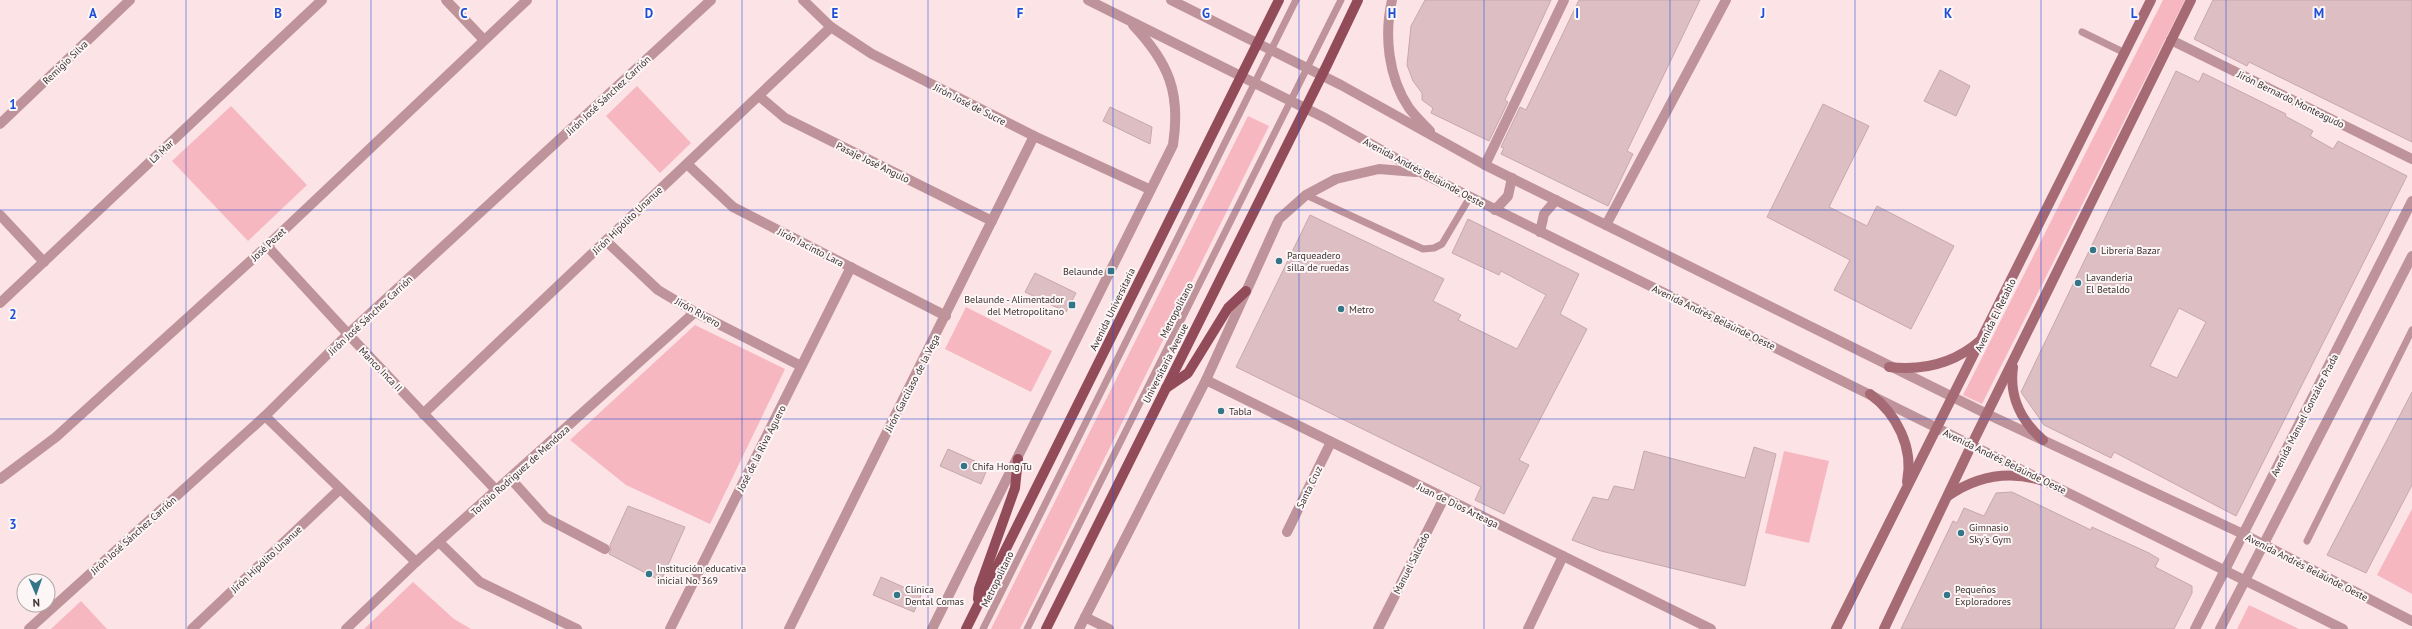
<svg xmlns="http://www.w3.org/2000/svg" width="2412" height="629" viewBox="0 0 2412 629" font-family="'PT Sans',sans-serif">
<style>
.green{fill:#f7b7c0}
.building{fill:#ddbfc3;stroke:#c6a8ac;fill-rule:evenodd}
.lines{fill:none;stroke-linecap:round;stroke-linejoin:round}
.service{stroke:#be949a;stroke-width:7}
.pedestrian{stroke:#be949a;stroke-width:10}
.minor{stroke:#be949a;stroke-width:10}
.tertiary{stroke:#be949a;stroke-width:10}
.secondary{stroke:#a56a73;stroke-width:10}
.primary{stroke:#924b58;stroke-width:10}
.grid{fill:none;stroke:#1d4ed8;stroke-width:1;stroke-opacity:0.55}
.poi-dot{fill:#347588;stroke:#fcf6f6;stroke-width:1.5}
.labels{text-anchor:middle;stroke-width:4;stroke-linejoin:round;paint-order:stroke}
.street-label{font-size:10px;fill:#3d3132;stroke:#fcf6f6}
.poi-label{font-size:10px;fill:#3d3132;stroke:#fcf6f6;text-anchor:start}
.grid-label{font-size:13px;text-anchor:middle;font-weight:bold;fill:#1d4ed8;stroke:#fcf6f6;stroke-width:4;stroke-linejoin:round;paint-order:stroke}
</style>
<rect width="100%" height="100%" fill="#fce3e6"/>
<g class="green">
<path d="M2163,0H2185L1982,404L1963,395Z"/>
<path d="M637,86L691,143L660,173L606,116Z"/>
<path d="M231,106L307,185L248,241L172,161Z"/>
<path d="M1248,116L1269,126L1020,629H991Z"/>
<path d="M966,307L1052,351L1031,392L945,349Z"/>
<path d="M695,325L785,369L710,524L626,485L570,440Z"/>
<path d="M1784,451L1829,461L1809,543L1765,533Z"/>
<path d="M2412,509V594L2377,575Z"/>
<path d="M413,582L454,619L471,629H364Z"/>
<path d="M81,601L107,629H51Z"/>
<path d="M2249,605L2299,629H2237Z"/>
</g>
<g class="building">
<path d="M1425,0H1551L1505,100L1508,102L1489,141L1431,113L1433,108L1422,100V93L1413,81L1407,65L1411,26Z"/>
<path d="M1579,0H1700L1627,151L1633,154L1608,206L1501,154L1504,148L1501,147L1520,107L1526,110Z"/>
<path d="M2213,0H2412V142L2249,62L2247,66L2194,39Z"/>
<path d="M1940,70L1970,86L1956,116L1924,101Z"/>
<path d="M2176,71L2199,82L2203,73L2286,114L2285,116L2313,131L2310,136L2333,149L2338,141L2407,176L2236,516L2114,452L2111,458L2044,425L2021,392ZM2179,308L2206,322L2177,378L2150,366Z"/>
<path d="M1823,104L1869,126L1829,207L1867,226L1877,206L1954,246L1911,329L1834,290L1850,260L1767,217Z"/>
<path d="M1110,107L1152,127L1150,144L1103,121Z"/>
<path d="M1310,215L1444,279L1433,301L1461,315L1458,320L1517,349L1546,295L1501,271L1499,275L1452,253L1468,219L1579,274L1560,314L1587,329L1519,460L1529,465L1504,514L1475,500L1481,487L1236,367Z"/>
<path d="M1035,273L1076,293L1066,312L1025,292Z"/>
<path d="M2412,392V485L2366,573L2327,555Z"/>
<path d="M1754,447L1776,454L1745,586L1601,551L1572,540L1593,497L1608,500L1614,486L1634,490L1644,451L1745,478Z"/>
<path d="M948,449L988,467L981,484L940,466Z"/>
<path d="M2012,492L2091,530L2092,527L2149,553L2159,559L2155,567L2192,586V593L2174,629H1901L1953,521L1957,523L1964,508L1984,516L1996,493Z"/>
<path d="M628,506L685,527L661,581L609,554L611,549L610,545Z"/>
<path d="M881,577L921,595L914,612L873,595Z"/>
</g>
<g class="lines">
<g class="service">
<path d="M2082,32L2125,53"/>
<path d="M1306,195L1423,249L1434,248L1442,244L1470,197"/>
<path d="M2307,541L2412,330"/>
<path d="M983,629L1296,0"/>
<path d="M1027,629L1341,0"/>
</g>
<g class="pedestrian">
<path d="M759,96L785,118L992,221"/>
<path d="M1606,225L1726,0"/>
<path d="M1206,380L1711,629"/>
<path d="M1287,532L1331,442"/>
</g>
<g class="minor">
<path d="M446,0L484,40"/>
<path d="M803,0L831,27L872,54L1034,136L1149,189"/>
<path d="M2171,40L2412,159"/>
<path d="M0,124L130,0"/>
<path d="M687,164L733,207L946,316"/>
<path d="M1485,165L1564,0"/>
<path d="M0,215L44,262"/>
<path d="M606,241L658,290L695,312L801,366"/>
<path d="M267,246L348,334L496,490"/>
<path d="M0,303L322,0"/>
<path d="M423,414L831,27"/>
<path d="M265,416L416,562"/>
<path d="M510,478L546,518L605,549"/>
<path d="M0,479L56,437L267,246L527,0"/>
<path d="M439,542L480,582L577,629"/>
<path d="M1085,617L1109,629"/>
<path d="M29,629L265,416L348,334L711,0"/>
<path d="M192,629L340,489"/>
<path d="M346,629L416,562L695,312"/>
<path d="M670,629L851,267"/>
<path d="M789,629L1034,136"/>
<path d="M1378,629L1444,498"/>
<path d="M1528,629L1563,556"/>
</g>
<g class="tertiary">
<path d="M1088,0L1325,118L1422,173L2343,629"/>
<path d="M1171,0L1341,85L1485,165L1987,414L2243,534L2412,621"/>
<path d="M1392,0C1384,35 1388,77 1409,108C1415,116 1423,124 1430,131"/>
<path d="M1495,210L1508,196L1512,178"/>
<path d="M1540,232L1544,214L1556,200"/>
<path d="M932,629L1173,145C1181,93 1169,63 1133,25"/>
<path d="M1079,629L1206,380L1279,219L1306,195L1336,179L1379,169L1416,172"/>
<path d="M2195,629L2412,201"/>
<path d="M2220,629L2412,256"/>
</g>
<g class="secondary">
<path d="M1889,367C1923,371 1955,363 1981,340"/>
<path d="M2013,367C2009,396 2021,421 2043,440"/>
<path d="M1870,394C1897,414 1914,448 1907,482"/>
<path d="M1948,496C1978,475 2012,470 2047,482"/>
<path d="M1836,629L2151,0"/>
<path d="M1884,629L1972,444L2191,0"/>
</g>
<g class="primary">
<path d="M1166,388L1188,373L1228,308L1246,291"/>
<path d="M978,599L979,589L1015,488L1018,459"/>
<path d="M966,629L1279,0"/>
<path d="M1046,629L1327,65L1358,0"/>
</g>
</g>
<path class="grid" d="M186,0V629M371,0V629M557,0V629M742,0V629M928,0V629M1113,0V629M1299,0V629M1484,0V629M1670,0V629M1855,0V629M2041,0V629M2226,0V629M0,210H2412M0,419H2412"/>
<g class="poi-dot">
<circle cx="2093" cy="250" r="4"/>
<circle cx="1279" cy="261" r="4"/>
<rect x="1107" y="267" width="8" height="8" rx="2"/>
<circle cx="2078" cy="283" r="4"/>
<rect x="1068" y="301" width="8" height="8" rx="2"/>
<circle cx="1341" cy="309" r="4"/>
<circle cx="1221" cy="411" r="4"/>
<circle cx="964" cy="466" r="4"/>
<circle cx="1961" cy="533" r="4"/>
<circle cx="649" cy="574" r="4"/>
<circle cx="897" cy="595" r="4"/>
<circle cx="1947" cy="595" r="4"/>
</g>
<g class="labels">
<g class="street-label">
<text transform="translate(65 62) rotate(-44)" y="4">Remigio Silva</text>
<text transform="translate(608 95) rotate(-43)" y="4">Jirón José Sánchez Carrión</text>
<text transform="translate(2291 99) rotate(26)" y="4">Jirón Bernardo Monteagudo</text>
<text transform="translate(970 104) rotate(27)" y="4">Jirón José de Sucre</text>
<text transform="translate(161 151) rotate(-43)" y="4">La Mar</text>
<text transform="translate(873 162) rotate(26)" y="4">Pasaje José Angulo</text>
<text transform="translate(1424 172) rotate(28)" y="4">Avenida Andrés Belaúnde Oeste</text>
<text transform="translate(627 220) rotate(-44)" y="4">Jirón Hipólito Unanue</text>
<text transform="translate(268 244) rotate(-43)" y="4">José Pezet</text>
<text transform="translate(811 247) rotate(27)" y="4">Jirón Jacinto Lara</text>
<text transform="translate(1112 309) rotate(-64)" y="4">Avenida Universitaria</text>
<text transform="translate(1176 310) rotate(-63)" y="4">Metropolitano</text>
<text transform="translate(698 312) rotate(29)" y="4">Jirón Rivero</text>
<text transform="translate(370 315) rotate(-43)" y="4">Jirón José Sánchez Carrión</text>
<text transform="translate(1995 315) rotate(-64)" y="4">Avenida El Retablo</text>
<text transform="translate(1714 317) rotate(26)" y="4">Avenida Andrés Belaúnde Oeste</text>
<text transform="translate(1165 363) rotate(-63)" y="4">Universitaria Avenue</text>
<text transform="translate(381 369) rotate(46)" y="4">Manco Inca II</text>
<text transform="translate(912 383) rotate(-63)" y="4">Jirón Garcilaso de la Vega</text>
<text transform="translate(2304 415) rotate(-63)" y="4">Avenida Manuel González Prada</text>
<text transform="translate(761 448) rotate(-63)" y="4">José de la Riva Aguero</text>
<text transform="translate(2005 461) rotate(26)" y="4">Avenida Andrés Belaúnde Oeste</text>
<text transform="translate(520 470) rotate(-42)" y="4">Toribio Rodriguez de Mendoza</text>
<text transform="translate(1309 487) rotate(-64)" y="4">Santa Cruz</text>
<text transform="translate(1458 505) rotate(26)" y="4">Juan de Dios Arteaga</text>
<text transform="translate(133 535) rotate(-42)" y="4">Jirón José Sánchez Carrión</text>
<text transform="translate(266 559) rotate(-43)" y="4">Jirón Hipólito Unanue</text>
<text transform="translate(1411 563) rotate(-63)" y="4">Manuel Salcedo</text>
<text transform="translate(2307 567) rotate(27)" y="4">Avenida Andrés Belaúnde Oeste</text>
<text transform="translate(997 579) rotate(-64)" y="4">Metropolitano</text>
</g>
<g class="poi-label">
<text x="2101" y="254">Librería Bazar</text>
<text x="1287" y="259">Parqueadero<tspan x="1287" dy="12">silla de ruedas</tspan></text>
<text x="1103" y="275" text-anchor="end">Belaunde</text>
<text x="2086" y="281">Lavanderia<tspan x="2086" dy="12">El Betaldo</tspan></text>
<text x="1064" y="303" text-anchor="end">Belaunde - Alimentador<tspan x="1064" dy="12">del Metropolitano</tspan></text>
<text x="1349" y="313">Metro</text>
<text x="1229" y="415">Tabla</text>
<text x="972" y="470">Chifa Hong Tu</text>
<text x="1969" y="531">Gimnasio<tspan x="1969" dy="12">Sky's Gym</tspan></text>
<text x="657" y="572">Institución educativa<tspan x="657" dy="12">inicial No. 369</tspan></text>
<text x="905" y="593">Clinica<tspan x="905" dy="12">Dental Comas</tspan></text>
<text x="1955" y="593">Pequeños<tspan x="1955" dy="12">Exploradores</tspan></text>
</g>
</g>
<g class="grid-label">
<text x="93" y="18">A</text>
<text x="278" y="18">B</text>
<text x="464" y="18">C</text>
<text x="649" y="18">D</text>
<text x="835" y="18">E</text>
<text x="1020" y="18">F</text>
<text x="1206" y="18">G</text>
<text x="1392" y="18">H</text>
<text x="1577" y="18">I</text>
<text x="1763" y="18">J</text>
<text x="1948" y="18">K</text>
<text x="2134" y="18">L</text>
<text x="2319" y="18">M</text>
<text x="13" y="109">1</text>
<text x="13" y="319">2</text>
<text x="13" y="529">3</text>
</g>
<g transform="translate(36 593) rotate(178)"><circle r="19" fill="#fcf6f6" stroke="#b0a7a8"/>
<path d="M0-3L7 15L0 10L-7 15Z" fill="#347588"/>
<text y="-6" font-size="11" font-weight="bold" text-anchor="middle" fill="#3d3132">N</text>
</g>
</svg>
